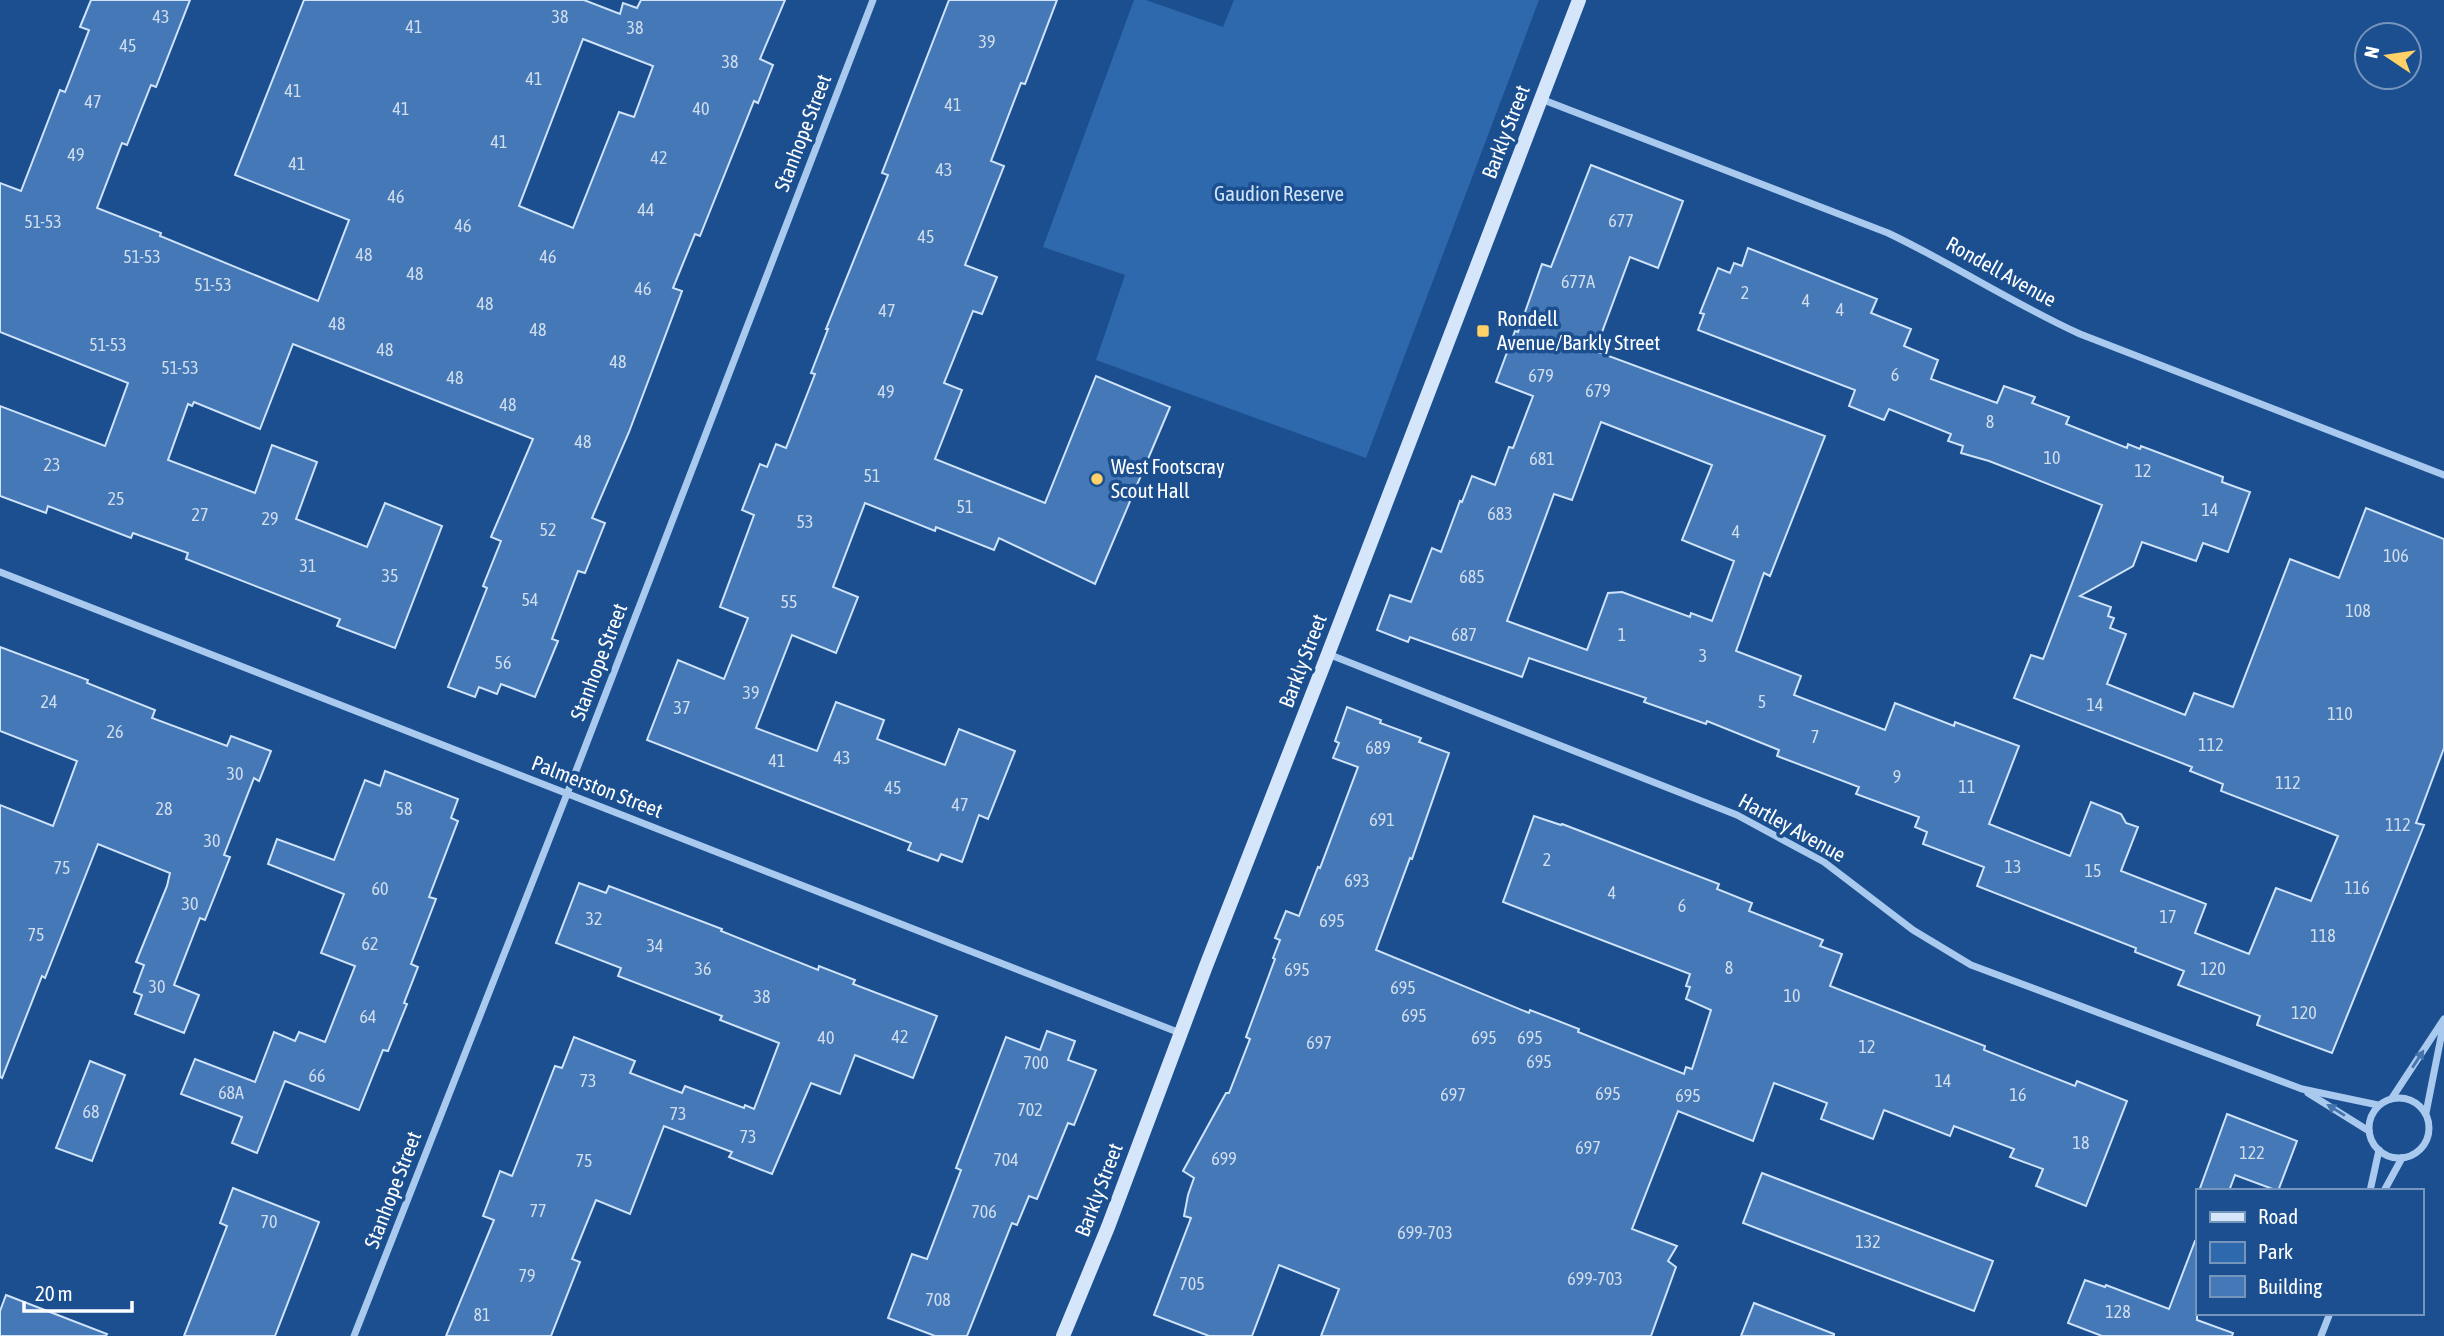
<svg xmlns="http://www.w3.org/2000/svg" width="2444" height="1336" viewBox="0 0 2444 1336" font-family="'Asap Condensed',sans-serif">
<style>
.green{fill:#2e69ad}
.building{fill:#4478b7;stroke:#cfe3fa;stroke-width:2;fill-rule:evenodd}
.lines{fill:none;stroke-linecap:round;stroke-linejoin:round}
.street{stroke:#a9c9ee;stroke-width:7}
.secondary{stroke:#d6e6fa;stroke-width:14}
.oneway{fill:#4674ac}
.poi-dot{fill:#ffd166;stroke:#1b4f8f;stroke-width:2.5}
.labels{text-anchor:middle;stroke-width:7;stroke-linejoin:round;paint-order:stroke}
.number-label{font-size:18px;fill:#d0dded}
.street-label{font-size:21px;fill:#fff;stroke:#1b4f8f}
.park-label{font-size:21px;fill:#cfe3fa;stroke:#1b4f8f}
.poi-label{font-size:21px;fill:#fff;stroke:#1b4f8f;text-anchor:start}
</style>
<rect width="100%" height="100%" fill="#1b4f8f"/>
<path class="green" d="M1134,0H1146L1223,27L1234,0H1539L1366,458L1096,360L1125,275L1043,247Z"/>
<g class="building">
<path d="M91,0H190L156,87L151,85L127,145L122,143L97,208L161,233L160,236L318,301L349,220L235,175L304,0H584L620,14L623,3L637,8L641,0H785L760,59L773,65L758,103L754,101L700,236L695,234L673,288L682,291L629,432L592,518L605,523L585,573L578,571L552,639L558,641L535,697L501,684L497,694L479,687L475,697L448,687L487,588L483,586L501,541L491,537L533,439L293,344L260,429L194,402L192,406L188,404L168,460L255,493L272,445L317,462L296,519L367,547L385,503L442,526L395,648L337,626L340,619L186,559L188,553L133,533L131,538L48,506L46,513L0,496V406L105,446L128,383L0,332V183L21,191L60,90L65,92L89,30L80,27ZM583,39L653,66L634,117L619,112L573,228L519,206Z"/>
<path d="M949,0H1057L1025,84L1021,83L991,161L1004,166L965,265L997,277L982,314L973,311L944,383L962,390L935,459L1045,503L1096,376L1170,407L1095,584L999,538L994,550L936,527L935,531L865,503L833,587L858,597L836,653L792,635L756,728L817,751L836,702L884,720L877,739L945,765L959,729L1015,751L988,819L979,815L962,862L941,854L938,861L908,850L911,843L647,740L678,660L724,679L748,618L720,607L754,515L742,510L760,464L767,467L776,444L786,448L815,374L811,373L828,329H826L888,175L882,173Z"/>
<path d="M1591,165L1683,201L1658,268L1630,257L1595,351L1825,436L1770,576L1764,573L1736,651L1801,676L1794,695L1885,730L1895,703L1954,726L1955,722L2019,746L1989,824L2070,856L2091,802L2121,814L2126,823L2138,827L2121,871L2206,904L2195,933L2249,954L2276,888L2311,901L2338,836L2221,791L2223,784L2190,771L2192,767L2014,698L2031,655L2043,659L2102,505L1989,461L1961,453L1963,446L1948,441L1951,434L1889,409L1884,420L1849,406L1855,390L1698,330L1704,314L1700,313L1718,268L1730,273L1734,263L1742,266L1748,248L1877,299L1871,313L1911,329L1904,346L1938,360L1931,379L1997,403L2004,386L2035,397L2032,403L2069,417L2066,424L2127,448L2128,444L2140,449L2141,446L2223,477L2222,482L2250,492L2228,552L2203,543L2196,561L2142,542L2133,566L2080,596L2111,607L2108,616L2114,618L2110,628L2126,634L2107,684L2185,715L2194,693L2233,707L2290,559L2339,578L2366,508L2444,539V748L2416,823L2424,825L2332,1053L2257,1025L2260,1016L2178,985L2184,971L2135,952L2136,948L1977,886L1984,867L1923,844L1927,832L1915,827L1919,817L1856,794L1859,787L1777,756L1779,750L1707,721L1706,724L1644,702L1646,698L1529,658L1522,677L1410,637L1408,642L1377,630L1390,595L1411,602L1432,548L1441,552L1460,501L1462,502L1472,476L1495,485L1509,447L1513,448L1533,396L1496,382L1515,331L1518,332L1542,264L1551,267ZM1601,422L1712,465L1682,540L1734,561L1712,621L1691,613L1690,617L1622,592L1608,593L1587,650L1507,621L1554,494L1572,500Z"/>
<path d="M0,647L88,680L87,683L155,710L152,718L227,746L231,736L271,751L259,781L254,778L224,855L230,857L217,890L205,920L200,918L174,985L199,995L184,1033L135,1014L142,995L134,992L144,965L136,962L167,886L170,873L98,844L45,978L42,976L2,1078L0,1077V805L53,826L77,761L0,731Z"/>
<path d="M1347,707L1381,720L1380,723L1421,738L1419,742L1449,753L1412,859L1410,858L1376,950L1529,1013L1530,1010L1579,1029L1578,1032L1684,1074L1686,1067L1692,1069L1711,1010L1686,999L1690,987L1686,986L1690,974L1503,902L1534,816L1561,825L1562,824L1719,884L1717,889L1752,903L1749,911L1823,940L1820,946L1842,954L1830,986L1985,1046L1984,1050L2075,1086L2077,1081L2127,1101L2086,1206L2036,1186L2043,1169L2010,1157L2014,1149L1954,1126L1950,1136L1884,1110L1873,1139L1821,1119L1827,1103L1774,1083L1753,1141L1678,1111L1632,1229L1677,1246L1668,1261L1676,1267L1651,1336H1321L1339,1289L1279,1265L1252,1336H1209L1154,1315L1191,1218L1184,1216L1188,1195L1194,1178L1183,1171L1226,1093H1229L1250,1039L1246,1037L1275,959L1273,958L1280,940L1275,938L1286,911L1299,916L1318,867L1320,868L1358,767L1333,758L1339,743L1335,741Z"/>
<path d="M385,771L458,799L451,818L458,821L429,897L436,899L411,964L418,967L404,1003L407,1004L388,1051L383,1050L359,1110L285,1081L257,1153L232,1143L242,1117L181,1094L195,1059L255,1082L274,1032L295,1041L299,1032L325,1042L355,966L321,953L344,894L268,864L277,839L334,860L365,780L380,786Z"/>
<path d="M579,883L606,893L609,886L722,929L721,931L818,970L819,966L855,980L853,984L937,1016L913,1078L855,1055L840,1094L811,1083L772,1174L729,1157L732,1152L664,1126L630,1214L596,1200L572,1259L580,1262L551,1336H446L494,1220L483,1216L500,1171L512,1176L555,1066L562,1068L574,1037L635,1061L630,1073L682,1093L685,1086L744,1108L745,1105L754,1109L779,1043L720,1020L722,1016L618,976L621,968L556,943Z"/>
<path d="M1047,1031L1075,1041L1068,1060L1096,1070L1074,1125L1068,1123L1037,1199L1029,1196L1017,1225L1012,1223L967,1336H935L888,1318L912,1254L927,1259L961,1170L956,1168L1006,1037L1040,1050Z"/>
<path d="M90,1061L125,1075L92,1161L56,1148Z"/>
<path d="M2227,1114L2297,1141L2278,1191L2235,1175L2229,1191H2199Z"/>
<path d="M1762,1173L1993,1261L1974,1311L1743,1223Z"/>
<path d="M233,1188L319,1222L275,1336H184L227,1226L220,1223Z"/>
<path d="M2195,1241H2197V1320L2233,1333L2232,1336H2102L2068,1323L2085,1280L2105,1287L2106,1285L2169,1309Z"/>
<path d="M6,1295L107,1334L106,1336H0V1311Z"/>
<path d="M1754,1303L1834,1334V1336H1741Z"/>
</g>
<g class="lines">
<g class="street">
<path d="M1541,99L1888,233C1953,264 2014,304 2080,334L2444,475"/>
<path d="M0,572L1180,1033"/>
<path d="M1328,654L1737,815L1824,862L1913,930L1971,965L2302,1089L2378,1105"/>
<path d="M2308,1093L2369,1131"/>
<circle cx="2399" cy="1128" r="30"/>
<path d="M2392,1098L2444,1019"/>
<path d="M2426,1113L2444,1022"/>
<path d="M2370,1191L2379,1150"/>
<path d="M2384,1191L2402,1158"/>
<path d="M354,1336L567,794L873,0"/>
<path d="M2321,1336L2330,1313"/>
</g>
<path class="secondary" d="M1063,1336L1108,1227L1206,966L1328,654L1579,0"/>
</g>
<defs><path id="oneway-solid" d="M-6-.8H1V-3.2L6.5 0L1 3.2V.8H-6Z" transform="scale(1.75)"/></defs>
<g class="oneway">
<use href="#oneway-solid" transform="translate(2418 1059) rotate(-57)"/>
<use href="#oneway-solid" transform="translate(2336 1110) rotate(-148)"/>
</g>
<g class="poi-dot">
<rect x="1476" y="324" width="14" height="14" rx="3.5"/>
<circle cx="1097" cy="479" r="7"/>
</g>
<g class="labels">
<g class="number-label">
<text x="161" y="23">43</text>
<text x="560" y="23">38</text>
<text x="414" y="33">41</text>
<text x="635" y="34">38</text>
<text x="987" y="48">39</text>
<text x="128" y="52">45</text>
<text x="730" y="68">38</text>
<text x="534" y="85">41</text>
<text x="293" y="97">41</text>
<text x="93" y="108">47</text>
<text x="953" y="111">41</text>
<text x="401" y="115">41</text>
<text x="701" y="115">40</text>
<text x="499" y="148">41</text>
<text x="76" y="161">49</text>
<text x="659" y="164">42</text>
<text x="297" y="170">41</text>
<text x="944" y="176">43</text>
<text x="396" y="203">46</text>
<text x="646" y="216">44</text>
<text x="1621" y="227">677</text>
<text x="43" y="228">51-53</text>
<text x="463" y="232">46</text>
<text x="926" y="243">45</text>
<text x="364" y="261">48</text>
<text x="142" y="263">51-53</text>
<text x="548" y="263">46</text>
<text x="415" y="280">48</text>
<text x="1578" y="288">677A</text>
<text x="213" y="291">51-53</text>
<text x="643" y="295">46</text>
<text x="1745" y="299">2</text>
<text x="1806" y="307">4</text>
<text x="485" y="310">48</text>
<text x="1840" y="316">4</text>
<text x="887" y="317">47</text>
<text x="337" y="330">48</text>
<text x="538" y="336">48</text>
<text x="108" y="351">51-53</text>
<text x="385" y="356">48</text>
<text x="618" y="368">48</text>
<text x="180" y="374">51-53</text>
<text x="1895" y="381">6</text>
<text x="1541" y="382">679</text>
<text x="455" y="384">48</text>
<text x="1598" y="397">679</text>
<text x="886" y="398">49</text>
<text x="508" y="411">48</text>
<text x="1990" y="428">8</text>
<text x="583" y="448">48</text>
<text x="2052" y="464">10</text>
<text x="1542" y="465">681</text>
<text x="52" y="471">23</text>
<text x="2143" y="477">12</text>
<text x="872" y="482">51</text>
<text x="116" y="505">25</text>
<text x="965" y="513">51</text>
<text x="2210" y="516">14</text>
<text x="1500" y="520">683</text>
<text x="200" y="521">27</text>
<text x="270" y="525">29</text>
<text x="805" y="528">53</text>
<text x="548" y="536">52</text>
<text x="1736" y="538">4</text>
<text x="2396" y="562">106</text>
<text x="308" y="572">31</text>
<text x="390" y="582">35</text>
<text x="1472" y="583">685</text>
<text x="530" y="606">54</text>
<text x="789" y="608">55</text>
<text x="2358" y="617">108</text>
<text x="1464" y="641">687</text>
<text x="1622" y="641">1</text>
<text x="1703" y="662">3</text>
<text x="503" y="669">56</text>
<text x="751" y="699">39</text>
<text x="49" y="708">24</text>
<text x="1762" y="708">5</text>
<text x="2095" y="711">14</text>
<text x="682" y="714">37</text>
<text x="2340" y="720">110</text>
<text x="115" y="738">26</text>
<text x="1815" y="743">7</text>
<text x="2211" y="751">112</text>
<text x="1378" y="754">689</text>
<text x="842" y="764">43</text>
<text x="777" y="767">41</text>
<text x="235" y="780">30</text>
<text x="1897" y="783">9</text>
<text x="2288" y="789">112</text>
<text x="1967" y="793">11</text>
<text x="893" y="794">45</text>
<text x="960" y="811">47</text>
<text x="164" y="815">28</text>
<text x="404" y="815">58</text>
<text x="1382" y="826">691</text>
<text x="2398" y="831">112</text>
<text x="212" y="847">30</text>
<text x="1547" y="866">2</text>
<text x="2013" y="873">13</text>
<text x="62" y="874">75</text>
<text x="2093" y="877">15</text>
<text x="1357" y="887">693</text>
<text x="2357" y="894">116</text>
<text x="380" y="895">60</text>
<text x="1612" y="899">4</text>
<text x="190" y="910">30</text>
<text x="1682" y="912">6</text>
<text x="2168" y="923">17</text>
<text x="594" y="925">32</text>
<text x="1332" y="927">695</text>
<text x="36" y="941">75</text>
<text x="2323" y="942">118</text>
<text x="370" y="950">62</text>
<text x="655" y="952">34</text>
<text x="1729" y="974">8</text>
<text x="703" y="975">36</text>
<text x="2213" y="975">120</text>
<text x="1297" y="976">695</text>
<text x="157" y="993">30</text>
<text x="1403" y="994">695</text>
<text x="1792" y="1002">10</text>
<text x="762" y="1003">38</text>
<text x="2304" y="1019">120</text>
<text x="1414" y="1022">695</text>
<text x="368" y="1023">64</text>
<text x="900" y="1043">42</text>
<text x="826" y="1044">40</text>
<text x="1484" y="1044">695</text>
<text x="1530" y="1044">695</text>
<text x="1319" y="1049">697</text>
<text x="1867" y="1053">12</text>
<text x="1539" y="1068">695</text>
<text x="1036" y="1069">700</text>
<text x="317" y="1082">66</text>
<text x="588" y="1087">73</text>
<text x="1943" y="1087">14</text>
<text x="231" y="1099">68A</text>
<text x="1608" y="1100">695</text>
<text x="1453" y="1101">697</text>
<text x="2018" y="1101">16</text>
<text x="1688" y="1102">695</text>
<text x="1030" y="1116">702</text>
<text x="91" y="1118">68</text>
<text x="678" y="1120">73</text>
<text x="748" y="1143">73</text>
<text x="2081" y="1149">18</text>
<text x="1588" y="1154">697</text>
<text x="2252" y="1159">122</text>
<text x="1224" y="1165">699</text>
<text x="1006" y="1166">704</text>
<text x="584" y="1167">75</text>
<text x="538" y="1217">77</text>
<text x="984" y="1218">706</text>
<text x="269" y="1228">70</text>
<text x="1425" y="1239">699-703</text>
<text x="1868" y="1248">132</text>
<text x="527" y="1282">79</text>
<text x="1595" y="1285">699-703</text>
<text x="1192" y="1290">705</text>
<text x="938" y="1306">708</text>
<text x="2118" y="1318">128</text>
<text x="482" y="1321">81</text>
</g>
<g class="street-label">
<text transform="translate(1506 132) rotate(-69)" y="7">Barkly Street</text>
<text transform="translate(803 133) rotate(-69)" y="7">Stanhope Street</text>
<text transform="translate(2001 272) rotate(29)" y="7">Rondell Avenue</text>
<text transform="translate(1303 661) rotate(-69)" y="7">Barkly Street</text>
<text transform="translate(599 662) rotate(-69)" y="7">Stanhope Street</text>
<text transform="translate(597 787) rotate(21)" y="7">Palmerston Street</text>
<text transform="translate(1792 828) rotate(29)" y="7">Hartley Avenue</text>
<text transform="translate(393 1190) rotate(-69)" y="7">Stanhope Street</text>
<text transform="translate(1099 1190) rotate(-69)" y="7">Barkly Street</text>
</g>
<g class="park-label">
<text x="1279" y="201">Gaudion Reserve</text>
</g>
<g class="poi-label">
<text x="1497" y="326">Rondell<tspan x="1497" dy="24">Avenue/Barkly Street</tspan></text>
<text x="1111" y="474">West Footscray<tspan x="1111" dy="24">Scout Hall</tspan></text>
</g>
</g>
<rect x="2196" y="1189" width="228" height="126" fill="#1b4f8f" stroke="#7695bc" stroke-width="2"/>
<rect x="2210" y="1212" width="35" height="10" fill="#d6e6fa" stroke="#7695bc" stroke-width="2"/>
<text x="2258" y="1224" font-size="21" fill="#ffffff">Road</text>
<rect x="2210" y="1242" width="35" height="21" fill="#2e69ad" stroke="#7695bc" stroke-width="2"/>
<text x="2258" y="1259" font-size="21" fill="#ffffff">Park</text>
<rect x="2210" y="1276" width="35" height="21" fill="#4478b7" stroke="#7695bc" stroke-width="2"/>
<text x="2258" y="1294" font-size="21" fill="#ffffff">Building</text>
<g transform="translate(2388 56) rotate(283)"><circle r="33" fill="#1b4f8f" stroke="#7695bc" stroke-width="2"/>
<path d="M0-5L12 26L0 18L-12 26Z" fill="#ffd166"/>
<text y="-10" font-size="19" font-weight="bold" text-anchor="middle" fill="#ffffff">N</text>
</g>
<path d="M24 1301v10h108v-10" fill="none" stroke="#ffffff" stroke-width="3.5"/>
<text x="35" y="1301" font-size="21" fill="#ffffff" stroke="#1b4f8f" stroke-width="5" paint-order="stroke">20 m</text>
</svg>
